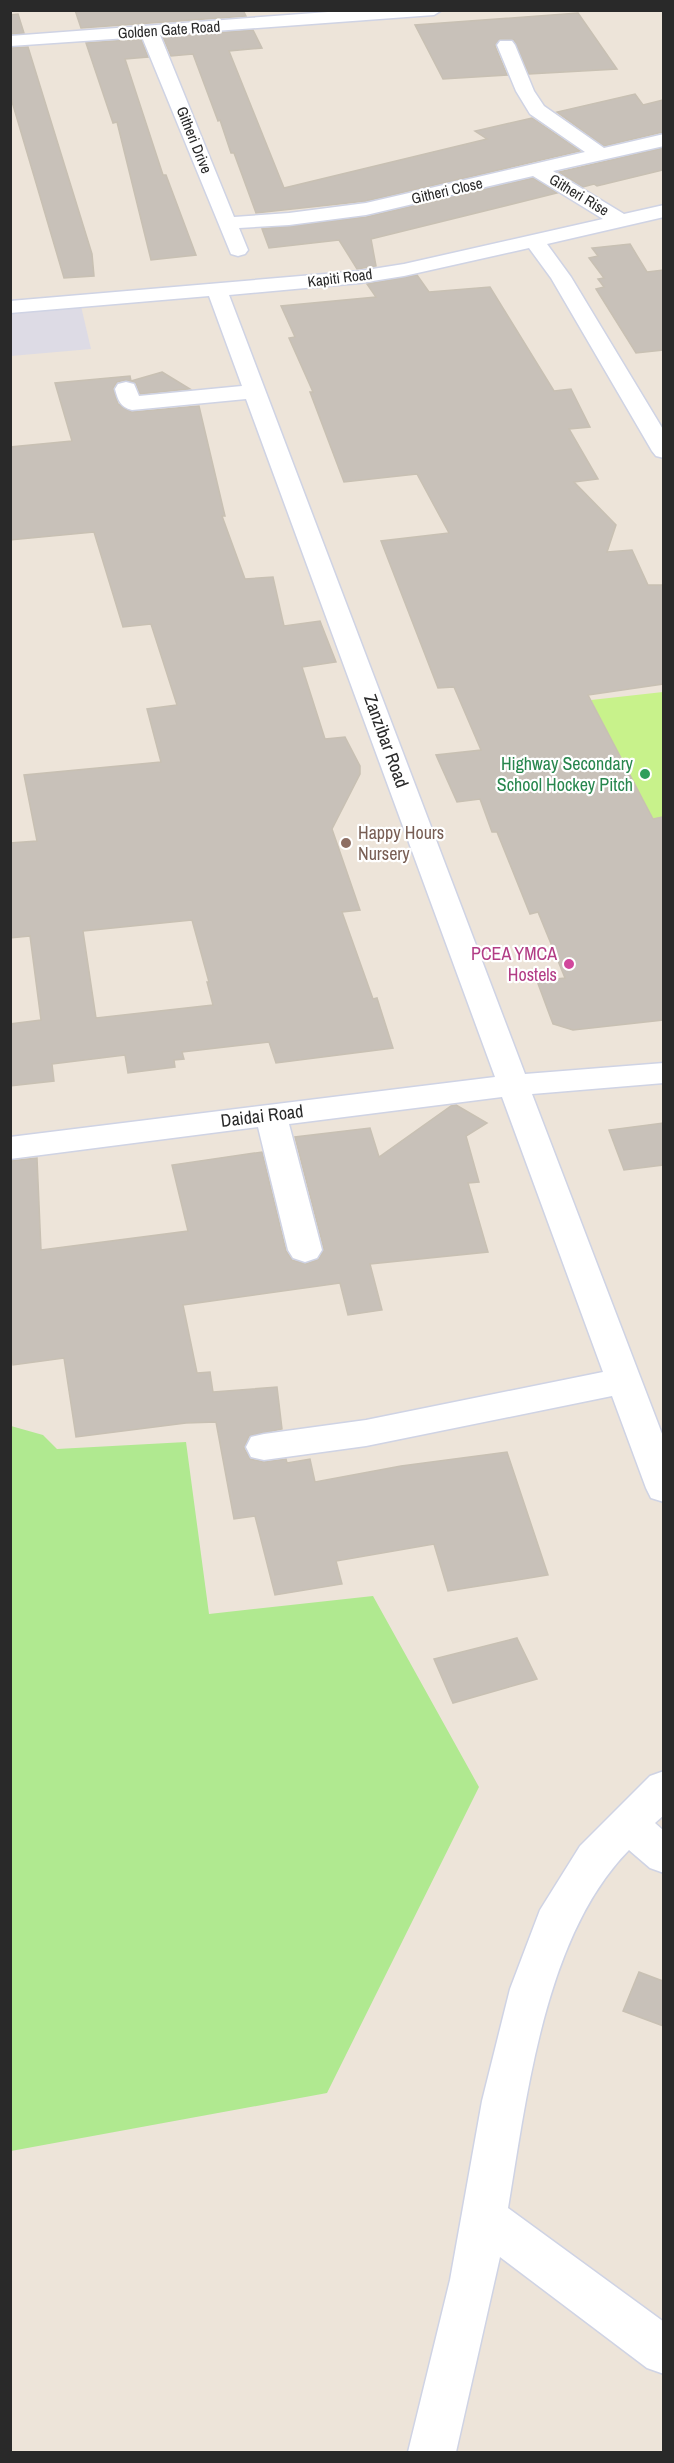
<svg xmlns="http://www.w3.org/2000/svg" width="674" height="2463" viewBox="0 0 674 2463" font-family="'Archivo Narrow',sans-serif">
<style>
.industrial{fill:#dddbe5}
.green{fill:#b0e990}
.pitch{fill:#c8f28b}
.building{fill:#c8c1b9;stroke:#c8c0b3;stroke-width:1.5;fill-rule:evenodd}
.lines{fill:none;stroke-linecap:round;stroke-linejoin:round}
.minor-casing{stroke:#cfd3e4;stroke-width:3}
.minor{fill:#fff;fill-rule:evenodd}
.leisure-dot{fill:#2e9e5b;stroke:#fff;stroke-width:2}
.education-dot{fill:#8d6e63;stroke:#fff;stroke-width:2}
.hotel-dot{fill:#d1479c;stroke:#fff;stroke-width:2}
.labels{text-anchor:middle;stroke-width:4.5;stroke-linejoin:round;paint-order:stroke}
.far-street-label{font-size:15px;fill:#292929;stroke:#fff}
.street-label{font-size:18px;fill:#292929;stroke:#fff}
.leisure-label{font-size:18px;fill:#27864d;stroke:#fff;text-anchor:end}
.education-label{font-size:18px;fill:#785e54;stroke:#fff;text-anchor:start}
.hotel-label{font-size:18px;fill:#b23c85;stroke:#fff;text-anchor:end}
</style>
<rect width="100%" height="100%" fill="#ede4d9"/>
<path class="industrial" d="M81,306L91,349L11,356V314Z"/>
<path class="green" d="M11,1426L43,1435L57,1449L186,1442L209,1614L373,1596L479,1787L327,2093L11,2151Z"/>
<path class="pitch" d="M663,692V847L591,700Z"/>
<g class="building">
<path d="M75,10H243L246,16L81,28Z"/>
<path d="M578,13L617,69L529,74L514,40L500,39L495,46L507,75L443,79L415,25Z"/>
<path d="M18,14L24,33L10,34V15Z"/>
<path d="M253,30L262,48L229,51L284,188L487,139L475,131L532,118L580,151L366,201L256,213L234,153H231L220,120L218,121L193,54L171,56L163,37Z"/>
<path d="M141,39L148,57L125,59L163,175H166L196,255L151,260L117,122L113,123L86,43Z"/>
<path d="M28,47L92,254L94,276L64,278L34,176L10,95V48Z"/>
<path d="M635,94L643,105L663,100V132L604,146L557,112Z"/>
<path d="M663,148V170L597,186L594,184L583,187L559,172Z"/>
<path d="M533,178L557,193L371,239L376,266L357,269L339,240L269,248L262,229L366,217Z"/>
<path d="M630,244L647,272L663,270V350L636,353L596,289L604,287L598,279L604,278L589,258L598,256L592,248Z"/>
<path d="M417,275L429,292L490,287L554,391L571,389L590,427L569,429L598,479L574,482L616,525L607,552L632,550L648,585H663V684L588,695L653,819L663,817V1020L573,1030L553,1024L537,981L565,978L538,912L530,914L497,832H492L480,799L457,802L436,755L481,750L454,687L438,688L381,541L449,533L417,474L344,482L310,392H313L289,338L295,337L281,306L376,297L367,284Z"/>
<path d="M162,372L190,389L140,394L136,383L125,380L117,382L113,388L118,404L132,412L199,406L225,516H222L245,579L273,577L284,626L320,621L336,662L302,667L325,739L345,737L360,766V774L332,829L360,910L342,912L373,999L377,998L393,1048L276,1063L269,1042L182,1052L184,1059L174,1060L175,1067L128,1073L125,1055L52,1064L54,1081L10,1086V1024L41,1020L30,936L10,938V843L37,841L24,775L161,762L147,709L177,705L151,624L123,627L94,532L10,540V447L72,441L55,383L130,376L131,381ZM192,920L209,982H207L213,1005L96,1018L83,931Z"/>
<path d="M456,1105L487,1123L466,1136L479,1182L468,1183L488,1252L370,1264L382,1310L348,1315L340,1283L183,1305L197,1373L210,1372L213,1392L277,1387L282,1429L249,1436L244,1448L250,1459L264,1462L286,1459L287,1463L310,1459L315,1482L401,1466L507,1452L548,1575L448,1591L434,1544L336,1561L342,1584L275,1595L255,1516L234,1519L216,1422L186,1423L76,1437L64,1358L13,1365L10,1342V1161L37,1158L41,1250L188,1231L172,1165L262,1152L286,1251L292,1260L306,1264L319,1259L324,1249L295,1137L370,1128L379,1157L451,1106Z"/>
<path d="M663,1123V1165L624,1170L609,1130Z"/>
<path d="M517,1638L537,1679L453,1703L434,1659Z"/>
<path d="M639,1972L663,1981V2026L623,2011Z"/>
</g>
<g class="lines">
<g class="minor-casing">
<g id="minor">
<path d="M355,10H442L434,15L160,35L234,217L289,213L366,203L585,152L530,114L516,91L497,45L500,41H512L515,45L534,91L544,106L604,148L664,134V146L553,171L624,214L664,205V217L547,244L571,277L664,431V458L656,456L652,451L551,278L529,248L404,276L360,283L229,295L525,1074L664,1063V1083L532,1094L664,1439V1502L651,1498L646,1488L612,1396L366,1446L264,1460L251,1457L246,1447L251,1437L264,1434L366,1420L603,1372L502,1097L289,1124L322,1250L317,1258L305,1262L293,1258L288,1250L258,1127L10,1159V1137L495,1077L246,399L132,410C120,407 118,400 115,389L118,384L126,382L134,384L139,396L242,386L209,296L10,313V301L360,271L404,264L603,219L533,176L366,215L289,225L239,228L248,250L245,254L238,256L231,254L142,37L10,46V36Z"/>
<path d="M664,1771V1815L655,1823L664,1831V1873L650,1868L629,1850C545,1935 527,2094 508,2208L664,2322V2374L647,2368L500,2257L456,2452H408L450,2280L482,2101L510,1989L540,1910L580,1846L650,1776Z"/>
</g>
</g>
<use href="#minor" class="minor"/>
</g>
<circle class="leisure-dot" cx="645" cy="774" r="6"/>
<circle class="education-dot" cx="346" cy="843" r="6"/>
<circle class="hotel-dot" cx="569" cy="964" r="6"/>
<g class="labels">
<g class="far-street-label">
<text transform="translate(169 30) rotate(-4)" y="5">Golden Gate Road</text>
<text transform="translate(194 140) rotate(68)" y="5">Githeri Drive</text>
<text transform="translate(447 191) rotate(-13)" y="5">Githeri Close</text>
<text transform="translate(579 195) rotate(31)" y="5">Githeri Rise</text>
<text transform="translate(340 278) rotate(-7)" y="5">Kapiti Road</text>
</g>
<g class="street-label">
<text transform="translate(386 741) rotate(70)" y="6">Zanzibar Road</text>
<text transform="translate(262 1116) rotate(-7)" y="6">Daidai Road</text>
</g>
<g class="leisure-label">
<text x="633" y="770">Highway Secondary<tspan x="633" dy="21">School Hockey Pitch</tspan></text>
</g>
<g class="education-label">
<text x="358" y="839">Happy Hours<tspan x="358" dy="21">Nursery</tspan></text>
</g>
<g class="hotel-label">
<text x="557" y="960">PCEA YMCA<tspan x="557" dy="21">Hostels</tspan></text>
</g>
</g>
<rect width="674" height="2463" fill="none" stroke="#292929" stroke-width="24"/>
</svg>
